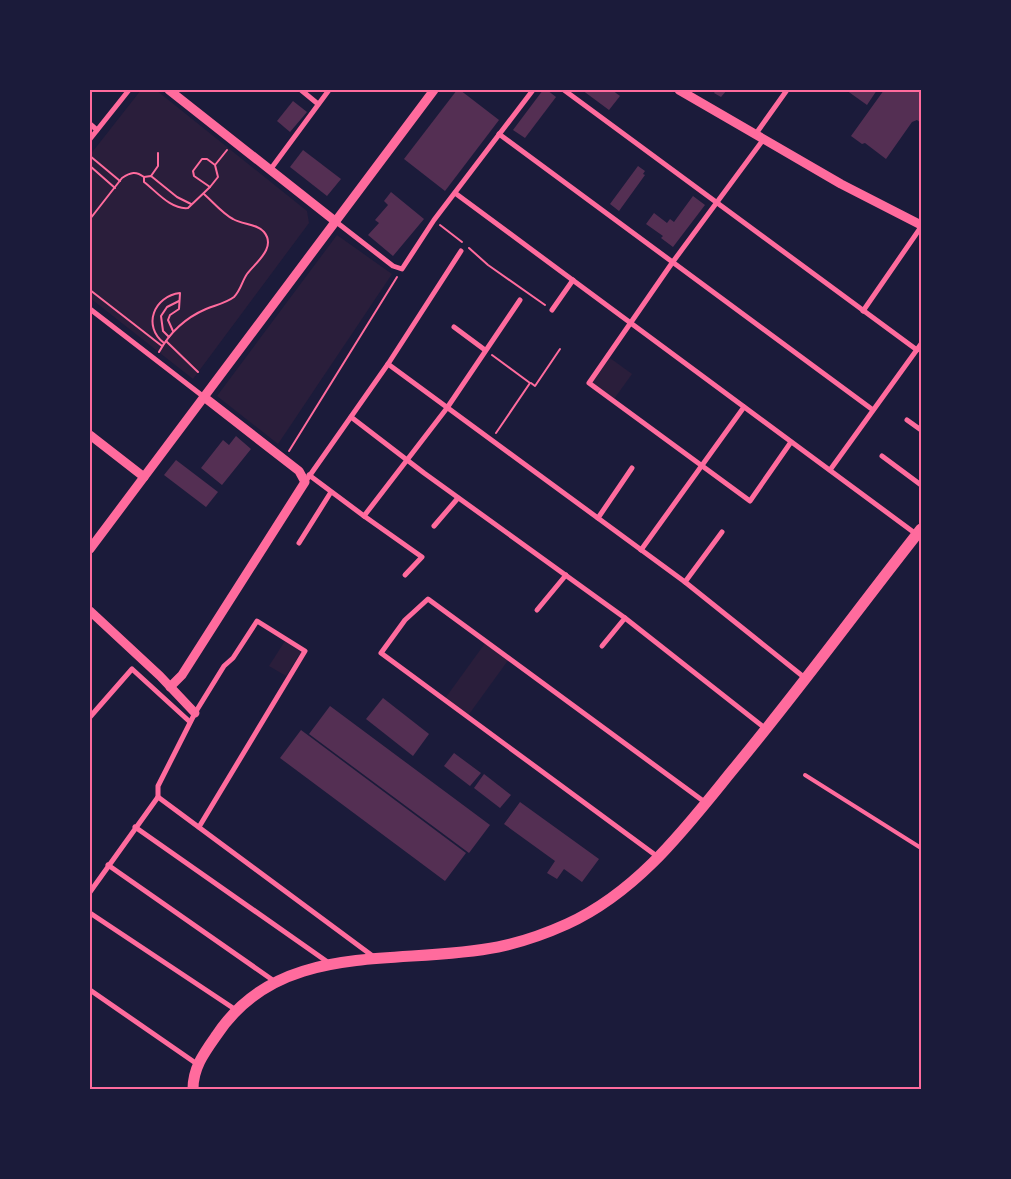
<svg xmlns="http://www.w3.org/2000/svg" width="1011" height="1179" viewBox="0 0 1011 1179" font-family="'Sofia Sans Condensed',sans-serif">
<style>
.green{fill:#2a1e3b}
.building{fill:#542f53}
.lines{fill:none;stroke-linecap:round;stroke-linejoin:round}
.path{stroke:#ff6b9d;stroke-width:2}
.service{stroke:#ff6b9d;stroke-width:4}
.minor{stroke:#ff6b9d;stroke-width:5}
.tertiary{stroke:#ff6b9d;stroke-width:9}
.primary{stroke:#ff6b9d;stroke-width:11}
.neatline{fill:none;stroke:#ff6b9d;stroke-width:2}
</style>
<rect width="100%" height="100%" fill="#1b1b3a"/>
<g class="green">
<path d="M141,90H156L307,211L309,223L193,379L90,298V155Z"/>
<path d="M337,235L392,274L278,444L217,396Z"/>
<path d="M610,358L632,374L614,399L592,383Z"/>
<path d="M285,641L301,652L286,676L269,666Z"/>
<path d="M486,642L509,659L467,717L444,700Z"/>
</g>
<g class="building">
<path d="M457,90H460L499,120L445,191L404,159Z"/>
<path d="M543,90H547L556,97L525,138L513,130Z"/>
<path d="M582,90H612L620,96L609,110Z"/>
<path d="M716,90H727L721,97L714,93Z"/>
<path d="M846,90H877L867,105Z"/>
<path d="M884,90H921V123L917,120L912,122L886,159L865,143L862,144L851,136Z"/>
<path d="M293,101L307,112L290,132L277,121Z"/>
<path d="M303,150L341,179L327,196L290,167Z"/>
<path d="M638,166L645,171L643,174L645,175L619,211L610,204Z"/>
<path d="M391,192L424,219L393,256L368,235L379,223L375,220L388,205L384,201Z"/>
<path d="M693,196L705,205L673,247L661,238L663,236L646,224L654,213L667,223L670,219L674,222Z"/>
<path d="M236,436L251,449L222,485L201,468L223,440L229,445Z"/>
<path d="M176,460L218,492L206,507L164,475Z"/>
<path d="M383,698L429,734L413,756L366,719Z"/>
<path d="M330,706L490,825L469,853L309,734Z"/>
<path d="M301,730L466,853L445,881L280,758Z"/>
<path d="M454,753L481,773L470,786L444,766Z"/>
<path d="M484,774L511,795L500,808L474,788Z"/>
<path d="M520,802L599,859L582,882L564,869L557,879L547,873L555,861L504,824Z"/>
</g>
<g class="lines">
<g class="path">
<path d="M90,156L120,181"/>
<path d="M215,165L218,177L210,187L194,176L193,171L202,159H207L215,165L227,150"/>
<path d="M90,166L115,188"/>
<path d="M151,176L158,166V153"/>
<path d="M144,177L151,176L177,197L191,204"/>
<path d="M90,219L122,178C131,172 136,171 144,177V182C156,191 171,210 188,208L210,187"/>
<path d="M440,225L462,242"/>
<path d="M469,248L488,265L545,305"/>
<path d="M90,290L162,346"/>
<path d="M169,337L163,331L161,316L167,307L179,301"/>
<path d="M166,341L198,372"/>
<path d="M164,343C142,326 154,296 180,293L179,309L170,315L168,320L173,331"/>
<path d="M159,352C170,332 185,318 206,309C216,305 226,303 234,297C241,290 242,281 247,274C255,263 277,248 264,232C256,223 243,225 233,219C223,214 213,202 204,194"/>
<path d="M492,355L530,383L496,433"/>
<path d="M531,383L535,386L560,349"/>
<path d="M289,451L397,277"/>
</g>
<path class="service" d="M805,775L921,848"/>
<g class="minor">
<path d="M301,90L318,104"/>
<path d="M564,90L917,350"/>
<path d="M90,124L97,130"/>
<path d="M499,134L873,410"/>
<path d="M755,135L787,90"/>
<path d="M90,139L129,90"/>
<path d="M763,140L672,263L589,383L750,501L791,442"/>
<path d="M270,170L329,90"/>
<path d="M455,193L916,534"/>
<path d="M335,221L393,266L402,269L434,220L533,90"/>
<path d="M90,309L204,397"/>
<path d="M552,310L573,280"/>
<path d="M863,311L921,227"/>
<path d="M454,327L485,350"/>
<path d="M388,364L685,582L805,678"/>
<path d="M351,417L424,473L625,618L766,729"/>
<path d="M907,420L921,430"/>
<path d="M882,456L921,485"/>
<path d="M830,470L921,344"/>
<path d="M309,475L364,516L447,408L520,300"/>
<path d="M308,478L388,364L461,251"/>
<path d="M364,516L422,557L405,575"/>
<path d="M598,518L632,468"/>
<path d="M434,526L458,498"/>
<path d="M299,543L331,492"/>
<path d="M641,550L744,407"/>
<path d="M685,582L722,532"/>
<path d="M537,610L566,575"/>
<path d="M602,646L625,618"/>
<path d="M90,717L132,669L190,722"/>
<path d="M158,797L374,957"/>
<path d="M135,827L329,963"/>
<path d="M658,857L381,653L405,620L428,599L706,803"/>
<path d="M108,865L274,981"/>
<path d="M90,892L158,797V786L195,713L224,666L233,658L257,621L305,651L199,827"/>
<path d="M90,913L236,1010"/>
<path d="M90,990L197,1064"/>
</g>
<g class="tertiary">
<path d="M169,90L335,221"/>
<path d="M679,90L841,184L921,225"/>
<path d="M90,435L144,477"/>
<path d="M90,549L434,90"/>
<path d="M90,611L160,676L195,713"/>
<path d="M170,687L182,675L305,482L299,471L204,397"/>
</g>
<path class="primary" d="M193,1089C193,1068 204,1053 216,1036C280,938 398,967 498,947C522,942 545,934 567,924C637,892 684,830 731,772C797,693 857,610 921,529"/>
</g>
<rect width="1011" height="1179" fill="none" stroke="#1b1b3a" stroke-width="182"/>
<rect x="91" y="91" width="829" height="997" class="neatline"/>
</svg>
